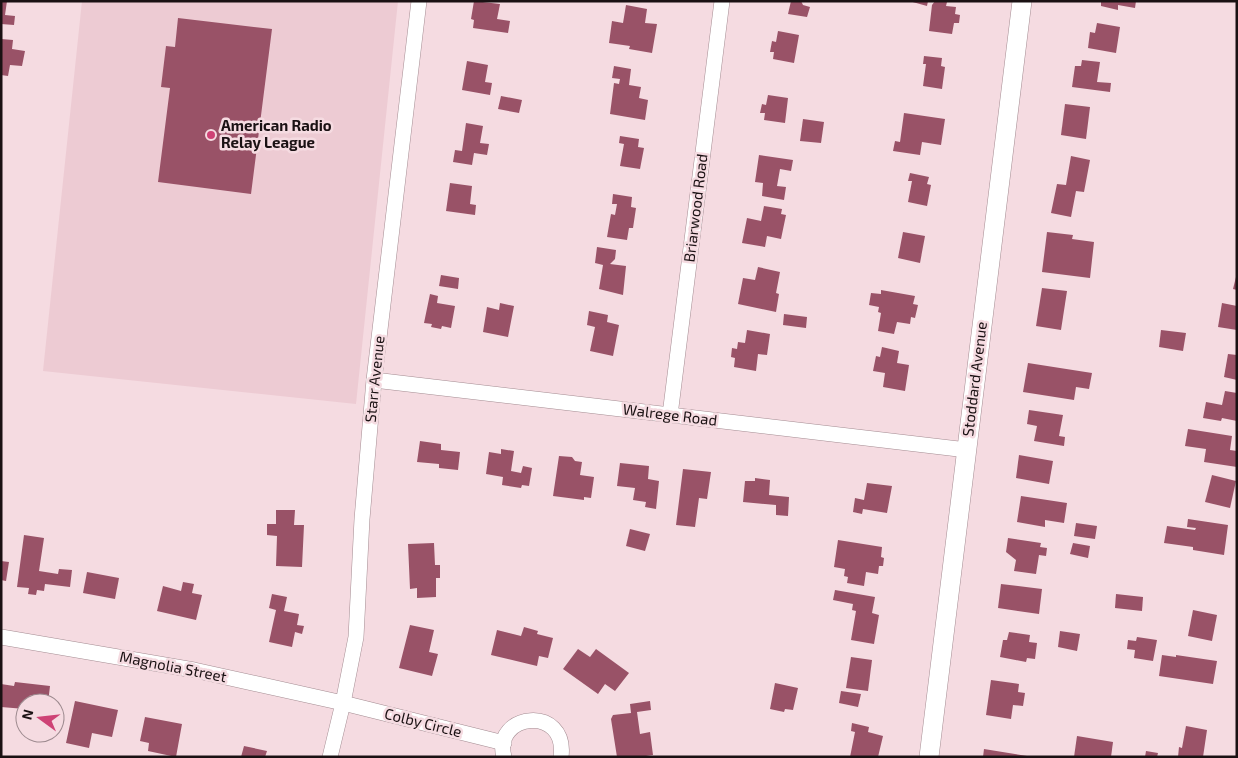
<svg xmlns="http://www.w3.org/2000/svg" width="1238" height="758" viewBox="0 0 1238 758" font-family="'Exo 2',sans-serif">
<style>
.built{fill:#edcbd3}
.building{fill:#995267}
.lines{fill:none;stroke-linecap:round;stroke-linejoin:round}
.minor-casing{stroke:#a48c92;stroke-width:16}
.tertiary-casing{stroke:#a48c92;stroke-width:20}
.minor{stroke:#fff;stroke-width:15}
.tertiary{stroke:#fff;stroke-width:19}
.poi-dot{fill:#ce4275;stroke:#f5dbe1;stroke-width:2}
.labels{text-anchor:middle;stroke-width:5;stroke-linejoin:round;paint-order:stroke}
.poi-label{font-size:15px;font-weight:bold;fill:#1a1113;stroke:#f5dbe1;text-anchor:start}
.street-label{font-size:15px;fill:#1a1113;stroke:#f5dbe1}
</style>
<rect width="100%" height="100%" fill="#f5dbe1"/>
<path class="built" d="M82,1H398L356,404L43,371Z"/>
<g class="building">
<path d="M1,1H7L5,15L15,16L14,25L1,24Z"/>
<path d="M474,1L500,4L497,19L510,21L508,33L473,28L474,20L471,19Z"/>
<path d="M791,1H801L803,5L810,7L807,17L788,14Z"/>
<path d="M909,1H928L927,6Z"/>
<path d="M935,1L947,2L946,6L956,7L955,14L960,15L959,23H954L952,34L929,31L932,5Z"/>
<path d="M1101,1H1136L1135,8L1118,5V10L1101,6Z"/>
<path d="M626,5L647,9L645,23L657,24L652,53L629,49L630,46L609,43L612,21L623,23Z"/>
<path d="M178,18L272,29L251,194L158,182L170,88L161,87L166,46L175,47Z"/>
<path d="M1097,23L1120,27L1116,53L1088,48L1090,32L1095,33Z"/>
<path d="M778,31L799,35L794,63L773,59L774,52H770L772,41L776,42Z"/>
<path d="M1,39L13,40L12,49L25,51L22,66L10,65L8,76L1,75Z"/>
<path d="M924,56L942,58L941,66L945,67L942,89L923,86L926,64H923Z"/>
<path d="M1082,60L1100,62L1097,82L1111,83L1110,92L1072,87L1075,66H1081Z"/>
<path d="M467,61L488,65L485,82L492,83L490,95L462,90Z"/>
<path d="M614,66L631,69L629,85L641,87L639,98L648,100L645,120L610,114L614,83L619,84L620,79L612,78Z"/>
<path d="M768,95L788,98L785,123L764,120L765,113H760L762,104L766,105Z"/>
<path d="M501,96L522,100L519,113L498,109Z"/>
<path d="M1065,104L1090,107L1086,139L1061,135Z"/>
<path d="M904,113L945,119L941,145L922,142L920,155L893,151L895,141L900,142Z"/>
<path d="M803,119L824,122L821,143L800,141Z"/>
<path d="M466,123L483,126L480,143L489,144L487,155L474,153L472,165L453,162L455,150L462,151Z"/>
<path d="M620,136L639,139L638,147L644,148L640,169L620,166L624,144L619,143Z"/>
<path d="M759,155L793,160L791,171L780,169L777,186L786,187L784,200L762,196L763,183L755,182Z"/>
<path d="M1071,156L1090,160L1084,192L1076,191L1071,217L1051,213L1057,184L1066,185Z"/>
<path d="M910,173L929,177L927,184L931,185L927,206L908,202L912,181H908Z"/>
<path d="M450,183L472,186L470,204L476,205L475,215L446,211Z"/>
<path d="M613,194L632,197L631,207L636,208L633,228H629L627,240L607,237L611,214L615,215L617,204H612Z"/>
<path d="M764,206L782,209L781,214L786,215L781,239L767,236L765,247L742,243L747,218L761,221Z"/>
<path d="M903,232L925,236L920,263L898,258Z"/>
<path d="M1047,232L1073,235L1072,239L1094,242L1090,278L1042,272Z"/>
<path d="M597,247L616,250L615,259L610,264L626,266L623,295L599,289L603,265L595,263Z"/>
<path d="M758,267L780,272L776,293L779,294L776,312L738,304L743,278L755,280Z"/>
<path d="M441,275L459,278L458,289L439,286Z"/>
<path d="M1236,277H1237V290L1233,289Z"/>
<path d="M1042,288L1067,291L1061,330L1036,326Z"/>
<path d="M881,290L915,296L913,304L918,305L915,318L911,317L910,324L897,322L894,334L878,331L881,313L878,312L879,307L869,305L871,293L881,294Z"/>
<path d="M430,294L438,296L437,303L455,306L451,328L442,326L441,329L431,327L432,324L424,323Z"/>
<path d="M500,303L514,306L508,337L483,332L487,307L499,310Z"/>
<path d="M1222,303L1237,306V330L1218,327Z"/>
<path d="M589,311L608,315L607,322L619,325L613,356L590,351L595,327L587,325Z"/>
<path d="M784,314L807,317L806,328L783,325Z"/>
<path d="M747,330L770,334L767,355L758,354L756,371L734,367L735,358L731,357L732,348L737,349L738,342L745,343Z"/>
<path d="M1161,330L1186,333L1183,351L1159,347Z"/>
<path d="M882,347L899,351L897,363L909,365L905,391L883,387L885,373L873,371L876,356L880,357Z"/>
<path d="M1228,354L1237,355V380L1224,377Z"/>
<path d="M1028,363L1092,373L1089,389L1076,387L1074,400L1023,392Z"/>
<path d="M1225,391L1237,393V421L1222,418L1221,421L1203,418L1206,402L1222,405Z"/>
<path d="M1029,410L1063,415L1059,436L1065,437L1064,446L1034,441L1037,426L1027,424Z"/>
<path d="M1188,429L1232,436L1230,450L1237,451V467L1204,462L1206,449L1185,446Z"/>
<path d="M420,441L441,444V450L460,452L458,470L439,468V464L417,462Z"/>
<path d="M501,449L514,451L511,471L521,473L523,466L532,468L529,486L522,485L521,488L502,485L503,477L486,474L489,452L501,454Z"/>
<path d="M1019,455L1053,461L1049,484L1016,478Z"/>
<path d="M559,456L572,457L575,461L582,462L580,475L594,477L591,498L584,497V500L553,496Z"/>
<path d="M620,463L649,466L648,479L659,481L656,509L645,507L646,502L633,500L635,488L617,486Z"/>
<path d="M683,469L711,472L707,499L699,498L695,527L676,525Z"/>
<path d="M1212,475L1236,481L1230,508L1205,502Z"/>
<path d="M755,478L770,480L769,495L789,497L788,516L776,515V505L743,502L745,481H755Z"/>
<path d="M867,483L892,486L887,513L863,509L862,514L853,512L855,498L864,500Z"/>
<path d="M1021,496L1067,503L1064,523L1045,520V527L1017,522Z"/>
<path d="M276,510H295L294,525H304L302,567L276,566L277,536L267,535V524H276Z"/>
<path d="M1188,519L1228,525L1224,555L1193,550V547L1164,543L1167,526L1195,530L1196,528L1187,527Z"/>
<path d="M1076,523L1097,526L1095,539L1074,536Z"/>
<path d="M630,529L650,534L645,551L626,546Z"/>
<path d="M24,535L44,538L39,571L58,574L59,569L72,570L70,587L45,584L44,591L37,590L36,595L28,594L29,588L17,587Z"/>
<path d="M1008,538L1041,543L1040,547L1047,548L1046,556L1039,555L1036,574L1014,571L1016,560L1006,552Z"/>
<path d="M838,540L882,547L881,557L884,558L883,566H879L878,574L866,572L864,586L847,583L848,577L844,576L845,569L834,567Z"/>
<path d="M434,543L435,565H440V578H436V597L417,598V588L410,589L408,544Z"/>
<path d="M1073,543L1090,546L1088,558L1070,554Z"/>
<path d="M1,561L9,562L6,581L1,580Z"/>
<path d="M87,572L119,578L115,599L83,593Z"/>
<path d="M183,582L194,584L192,593L202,595L196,620L157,611L163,586L181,591Z"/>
<path d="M1001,584L1042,589L1039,614L998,608Z"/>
<path d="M835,590L875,597L872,613L879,615L874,644L851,640L856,611L852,610L853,604L833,600Z"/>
<path d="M272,594L287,597L284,611L299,614L297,625L304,626L302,634L295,632L292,647L269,642L276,610L269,608Z"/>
<path d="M1116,594L1143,597L1142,611L1115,608Z"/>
<path d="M1193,610L1217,615L1212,641L1188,636Z"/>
<path d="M410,625L434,630L429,652L438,654L432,676L399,668Z"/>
<path d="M524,627L538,631L537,634L553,638L548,658L539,656L537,666L491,655L497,630L521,636Z"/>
<path d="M1060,631L1080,634L1077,651L1058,647Z"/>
<path d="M1009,632L1030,635L1029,642L1037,643L1035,659L1027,658L1026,662L1000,657L1003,640H1007Z"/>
<path d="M1137,637L1157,640L1153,661L1134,658L1135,650L1127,649L1128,640L1136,641Z"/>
<path d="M578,649L590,657L596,649L629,673L615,691L605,684L598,694L563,669Z"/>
<path d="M1162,655L1176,657V655L1217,661L1213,684L1159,676Z"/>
<path d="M851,657L872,660L868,691L846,688Z"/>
<path d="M991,680L1019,684L1018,692L1025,693L1023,706L1013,705L1011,719L986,715Z"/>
<path d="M15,682L50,686L48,703H25V709L1,707V684L14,686Z"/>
<path d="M775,683L798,688L793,710L785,709L784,712L770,709Z"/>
<path d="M841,691L861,694L858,707L839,703Z"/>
<path d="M75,701L118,710L112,737L92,733L89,748L66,743Z"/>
<path d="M650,701L651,710L637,712L640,734L650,732L653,755L639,757H617L611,719L613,715L631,713L630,704Z"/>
<path d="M145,717L182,724L176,757L148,751L149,743L140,741Z"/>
<path d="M852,723L869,727L868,732L883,736L878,757H850L855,732L851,731Z"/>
<path d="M1186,726L1207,730L1203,757H1178L1179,747L1182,748Z"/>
<path d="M1077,736L1113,742L1111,757H1074Z"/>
<path d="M244,746L267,751L265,757H241Z"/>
<path d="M984,749L1027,756V757H983Z"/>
<path d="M1146,751L1158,753L1157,757H1145Z"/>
</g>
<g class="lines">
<g class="minor-casing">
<g id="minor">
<path d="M374,380L967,450"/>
<path d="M670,415L722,1"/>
<path d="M1,637L194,670L343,703L504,743"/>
<path d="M330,757L343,703L356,637L362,519L374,380L419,1"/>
<path d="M504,757C492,713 568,704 561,757"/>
</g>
</g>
<g class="tertiary-casing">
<path id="tertiary" d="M929,757L1022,1"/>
</g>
<use href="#minor" class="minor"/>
<use href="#tertiary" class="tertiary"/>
</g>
<circle class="poi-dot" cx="211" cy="135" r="5"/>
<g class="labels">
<g class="poi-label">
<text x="221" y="131">American Radio<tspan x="221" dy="17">Relay League</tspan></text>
</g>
<g class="street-label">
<text transform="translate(696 208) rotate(-83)" y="5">Briarwood Road</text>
<text transform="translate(375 379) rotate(-84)" y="5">Starr Avenue</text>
<text transform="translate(975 379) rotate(-83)" y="5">Stoddard Avenue</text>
<text transform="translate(670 415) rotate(7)" y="5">Walrege Road</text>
<text transform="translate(173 667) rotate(11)" y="5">Magnolia Street</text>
<text transform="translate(423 723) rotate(14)" y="5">Colby Circle</text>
</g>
</g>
<rect width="1238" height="758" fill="none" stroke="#1a1113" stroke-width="5"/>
<g transform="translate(40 718) rotate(285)"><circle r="24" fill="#f5dbe1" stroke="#9d8a8f"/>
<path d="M0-4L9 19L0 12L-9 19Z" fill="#ce4275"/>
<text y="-8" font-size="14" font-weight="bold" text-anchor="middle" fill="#1a1113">N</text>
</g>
</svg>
